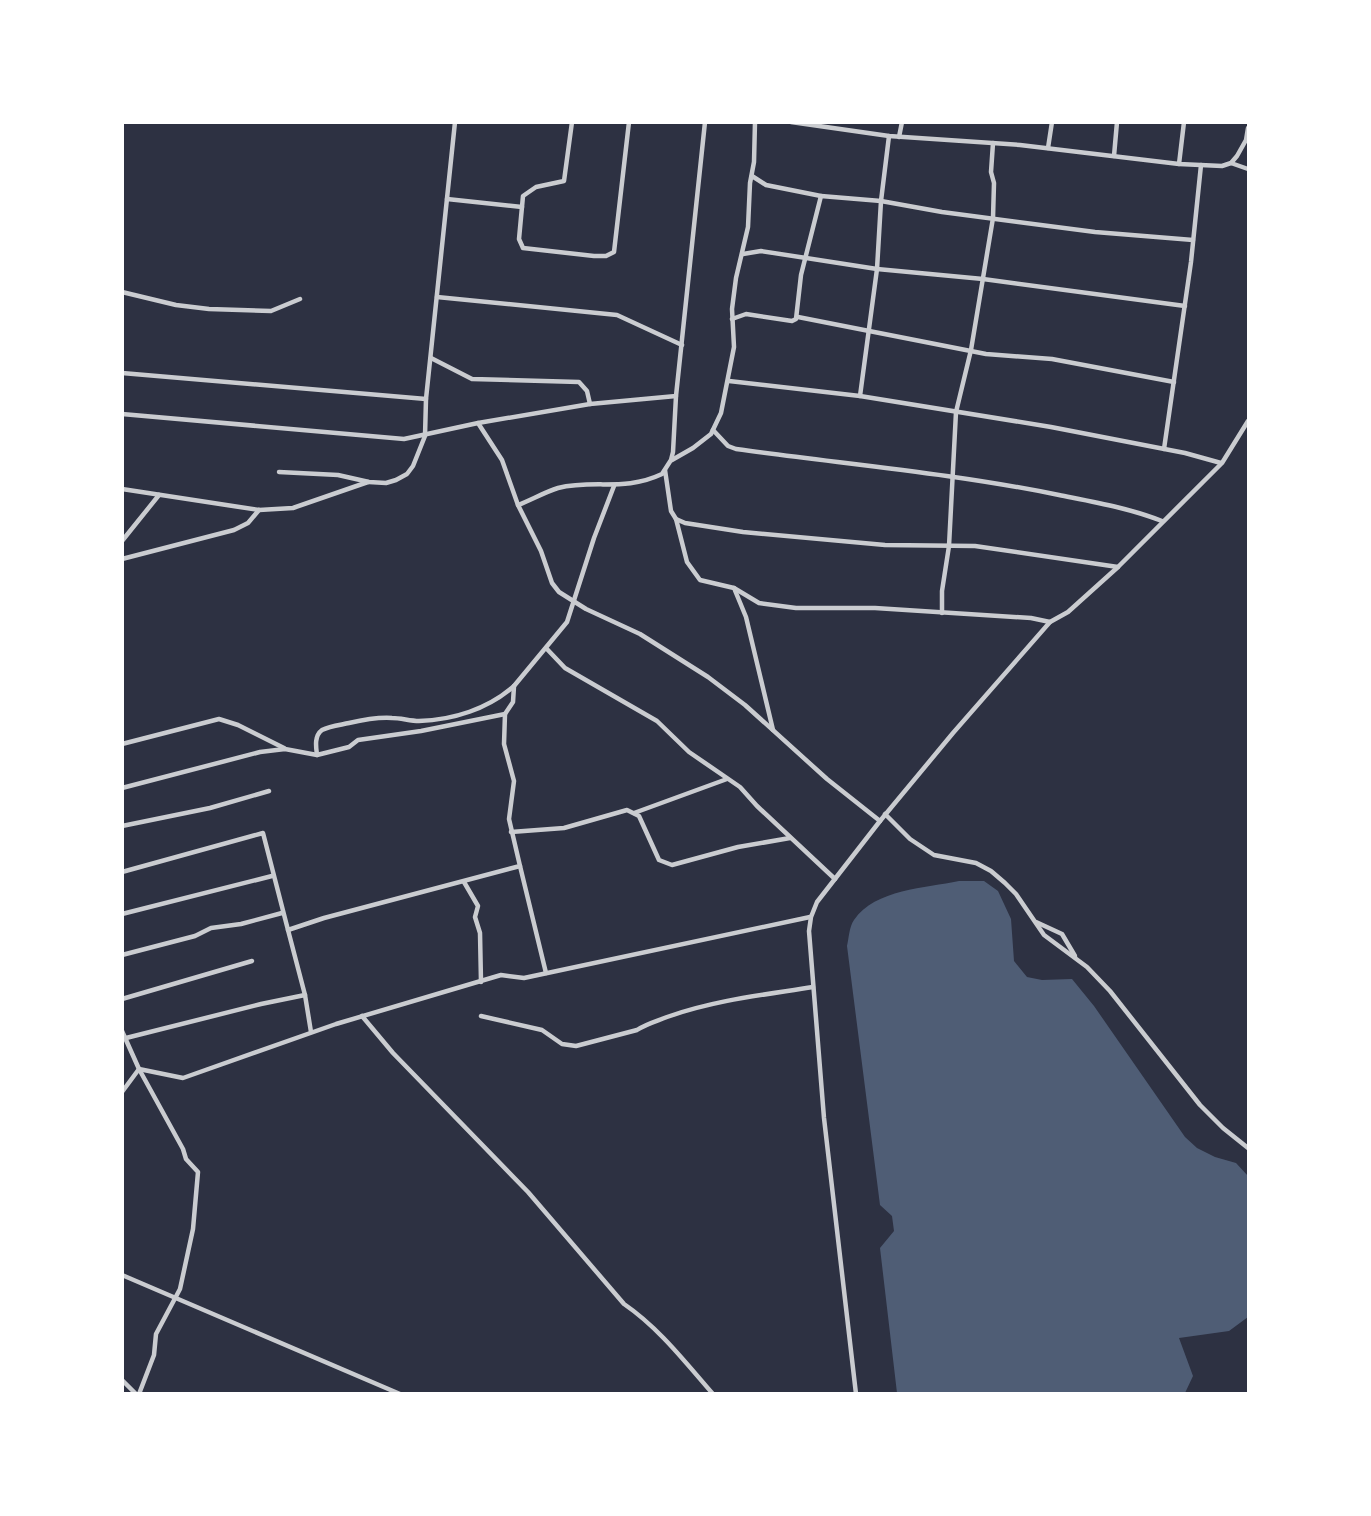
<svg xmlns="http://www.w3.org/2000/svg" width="1371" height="1516" viewBox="0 0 1371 1516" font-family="Lato,sans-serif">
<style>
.water{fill:#4f5d75}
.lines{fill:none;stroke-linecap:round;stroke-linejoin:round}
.minor{stroke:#caccd0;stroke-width:4.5}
</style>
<rect width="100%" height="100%" fill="#2d3142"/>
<path class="water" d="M959,881H984L998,891L1011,919L1014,961L1027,977L1042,980L1072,979L1094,1006L1185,1137L1197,1148L1215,1157L1236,1163L1248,1176V1317L1229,1331L1179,1338L1193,1376L1185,1393H897L880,1248L894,1231L892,1216L880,1205L847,946C849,938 849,927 854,920C875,889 926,888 959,881Z"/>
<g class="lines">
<g class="minor">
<path d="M572,122L564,181L536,187L523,196L519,239L523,248L594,256H606L614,252L629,122"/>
<path d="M791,122L889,136L1020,145L1179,164L1222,166L1231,163L1237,156L1246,140L1248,128"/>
<path d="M899,137L902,122"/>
<path d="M1048,148L1052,122"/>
<path d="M1114,156L1117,122"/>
<path d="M1231,163L1248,169"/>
<path d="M1179,164L1184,122"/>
<path d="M752,176L766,185L821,196"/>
<path d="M447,199L522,207"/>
<path d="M743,254L761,251L877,269L983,279L1185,306"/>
<path d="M122,292L176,305L209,309L271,311L300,299"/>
<path d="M437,297L617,315L682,345"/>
<path d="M798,317L986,354L1052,359L1174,382"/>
<path d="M732,319L746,314L792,321L796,319L801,275L821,196L881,201L889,136"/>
<path d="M431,358L472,379L579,382L587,391L590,404"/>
<path d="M122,373L426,399"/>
<path d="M729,381L860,396L1051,427L1185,453L1221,463"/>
<path d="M676,396L673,452L671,460L662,474C624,492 594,479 558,488C545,492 531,500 518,505L541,551L552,583L559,592L586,609L640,634L708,677L745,705L827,779L880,821"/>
<path d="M860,396L877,269L881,201L942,212L1095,232L1193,240"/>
<path d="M122,414L404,439L478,423L590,404L676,396L705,122"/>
<path d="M478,423L502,460L518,505"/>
<path d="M713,430L728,446L736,449C844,464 952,473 1059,495C1094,502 1129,508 1162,521"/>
<path d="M1164,449L1191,262L1201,165"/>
<path d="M672,460L693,448L711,434L721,413L734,347L732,309L736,278L748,227L750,183L754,162L755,122"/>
<path d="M665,470L671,511L676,519L685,523L743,532L885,545L975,546L1118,567"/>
<path d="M279,472L338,475L369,482L386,483L396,480L407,474L413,466L425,436L426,399L455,122"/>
<path d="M122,489L259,510L293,508L368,482"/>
<path d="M676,519L687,562L700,580L734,588L746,617L773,730"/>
<path d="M122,541L159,495"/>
<path d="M122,559L234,530L248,523L259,510"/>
<path d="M734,588L759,603L796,608H875L1031,618L1050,622"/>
<path d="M942,613V591L949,546L956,412L971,350L993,218L994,183L991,172L993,143"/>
<path d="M546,648L565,668L657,721L689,752L740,787L757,806L835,879"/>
<path d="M122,744L219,719L238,725L284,748"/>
<path d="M317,755C316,747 314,736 322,730C330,726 340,725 349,723C362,720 377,717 392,718C401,718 410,721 419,721C453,720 488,709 514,686"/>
<path d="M122,788L260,752L285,749L317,755L349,747L358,740L421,731L505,714"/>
<path d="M634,813L727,779"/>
<path d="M885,814L910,839L934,855L976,863L991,871L1005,883L1016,894L1044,935L1087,967L1110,991L1200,1105L1223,1128L1248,1148"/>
<path d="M122,826L210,808L269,791"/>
<path d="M511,832L564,828L627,810L639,816L659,860L672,865L738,847L790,838"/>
<path d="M520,866L546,973"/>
<path d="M122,872L263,833L288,930L324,918L520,866L509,819L514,781L504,744L505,714L513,702L514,686L567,622L594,538L614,486"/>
<path d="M464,882L478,906L475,917L480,933L481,982"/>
<path d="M122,914L272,876"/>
<path d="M1036,922L1062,934L1075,956"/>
<path d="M288,930L305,995L311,1032"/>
<path d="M122,955L195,936L211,928L241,924L282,913"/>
<path d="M122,999L252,961"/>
<path d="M362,1016L393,1053L528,1192L624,1304C659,1328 685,1362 713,1394"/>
<path d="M481,1016L542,1030L562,1044L576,1046L637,1030C646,1024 657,1021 667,1017C715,1000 763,995 813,987"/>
<path d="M122,1031L139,1069L183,1149L186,1159L198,1172L193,1229L180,1289L156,1334L154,1355L139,1394"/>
<path d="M126,1038L261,1004L305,995"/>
<path d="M122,1092L139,1069L183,1078L336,1024L501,975L524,978L810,917"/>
<path d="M122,1275L400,1394"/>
<path d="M122,1380L136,1394"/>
<path d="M856,1394L824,1118L809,931L811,917L817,902L880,821L953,733L1050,622L1068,612L1118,567L1222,463L1248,421"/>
</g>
</g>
<rect width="1371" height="1516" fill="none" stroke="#ffffff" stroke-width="248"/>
</svg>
